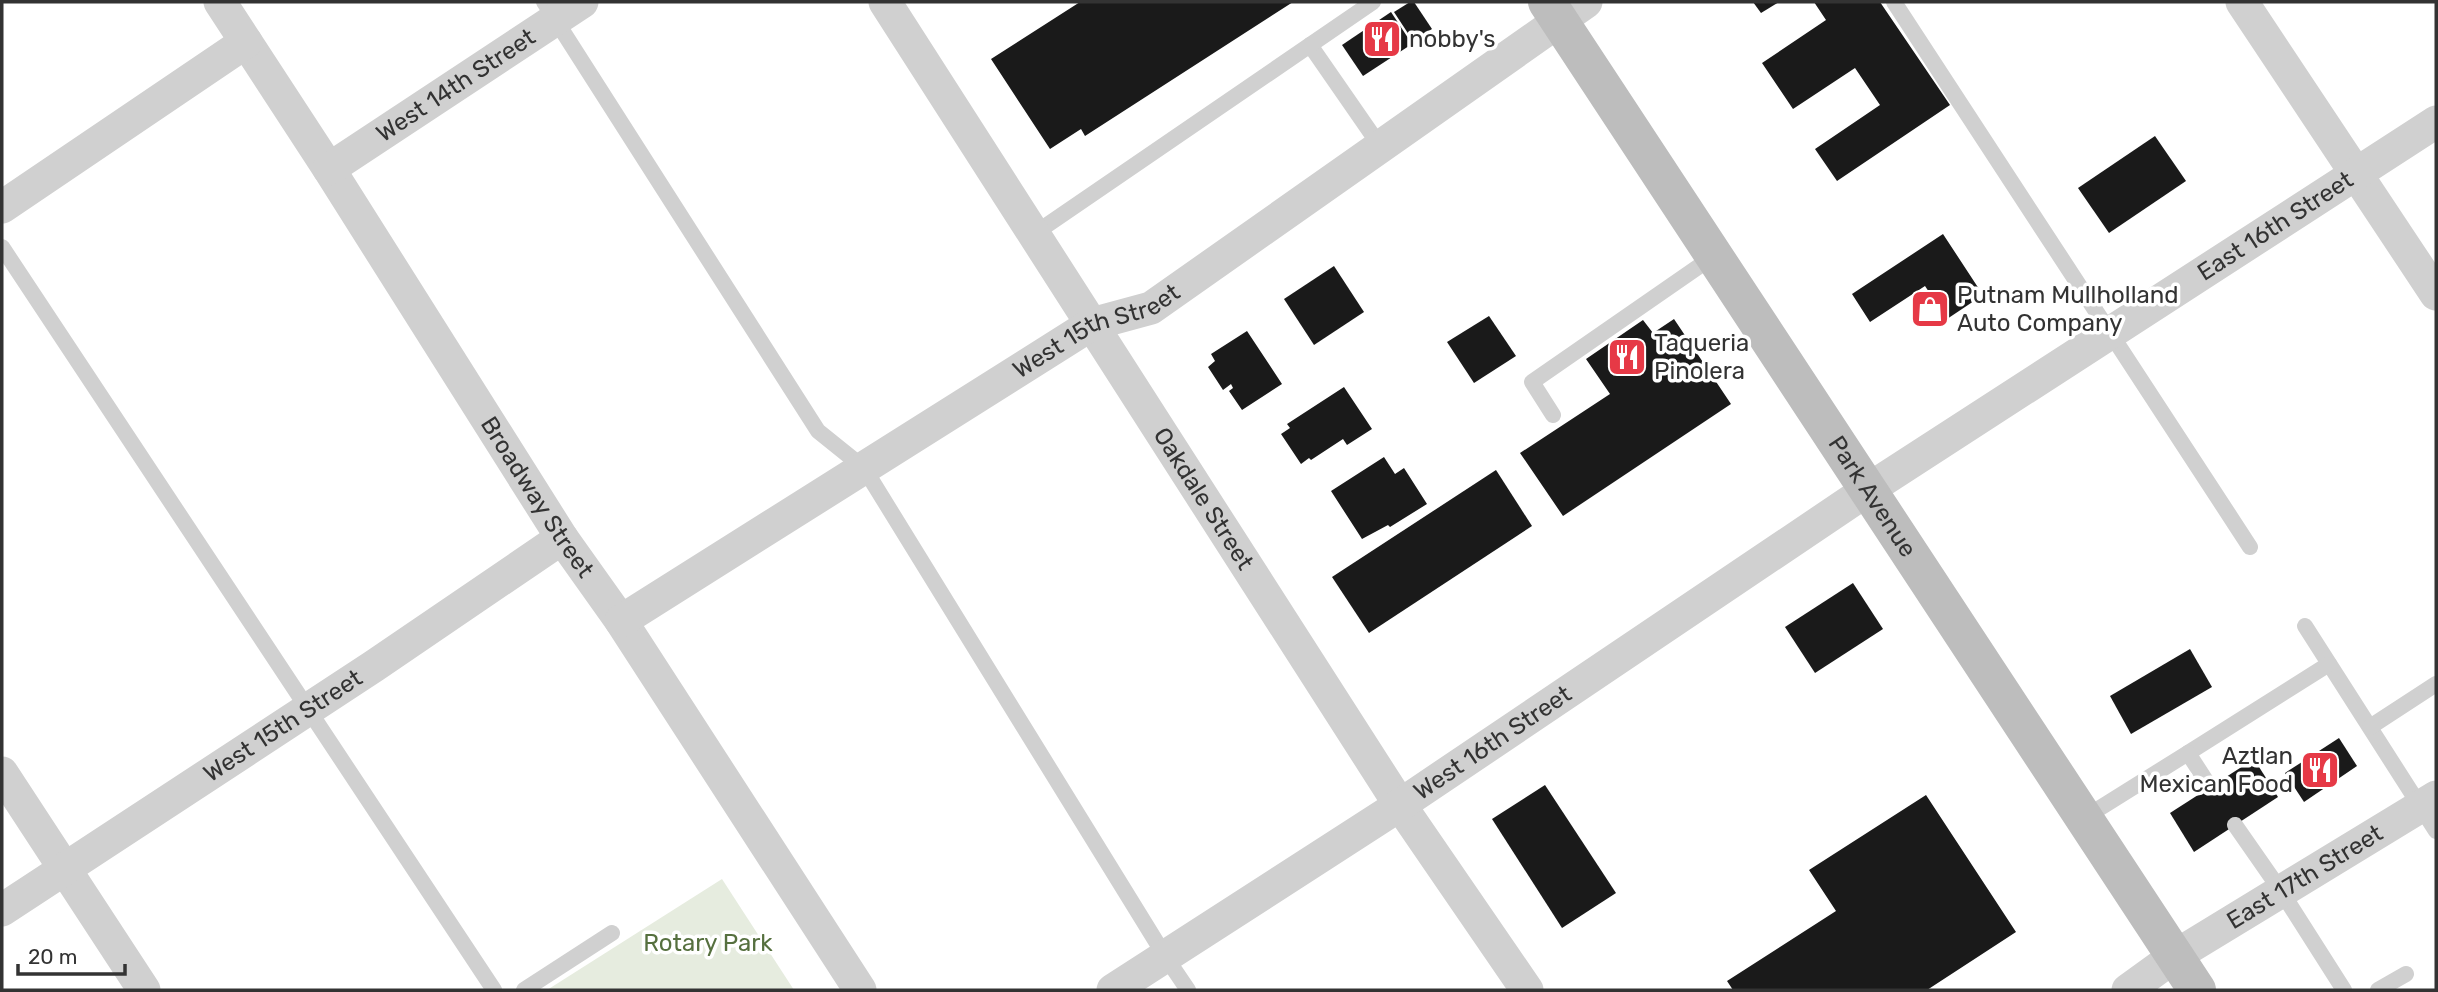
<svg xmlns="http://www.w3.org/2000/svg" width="2438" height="992" viewBox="0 0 2438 992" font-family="Rubik,sans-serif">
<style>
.green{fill:#e6ecdf}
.building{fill:#1a1a1a}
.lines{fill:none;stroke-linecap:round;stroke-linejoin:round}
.lane{stroke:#d0d0d0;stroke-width:16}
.street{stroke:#d0d0d0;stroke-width:33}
.secondary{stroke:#bdbdbd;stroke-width:38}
.labels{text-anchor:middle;stroke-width:7;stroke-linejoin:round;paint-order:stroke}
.poi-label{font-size:24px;fill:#333;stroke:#fff;text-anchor:start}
.street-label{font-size:24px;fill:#333;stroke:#fff}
.park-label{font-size:24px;fill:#56703f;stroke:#fff}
</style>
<rect width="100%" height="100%" fill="#fff"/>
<path class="green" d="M722,879L794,990H547Z"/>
<g class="building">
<path d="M1080,2H1293L1085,136L1081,129L1050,149L991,59Z"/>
<path d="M1410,2H1414L1432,29L1413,41L1394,12Z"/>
<path d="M1753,2H1779L1761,13Z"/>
<path d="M1814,2H1880L1950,105L1837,181L1815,149L1880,105L1855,68L1793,109L1762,63L1826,20Z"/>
<path d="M1391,12L1412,44L1363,76L1342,45Z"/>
<path d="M2155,136L2186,181L2109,233L2078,188Z"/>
<path d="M1943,234L1983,295L1947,319L1925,286L1870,322L1852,294Z"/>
<path d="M1334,266L1364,312L1314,345L1284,299Z"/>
<path d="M1489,316L1516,356L1474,383L1447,342Z"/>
<path d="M1674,319L1731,404L1563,516L1520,453L1610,394L1586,359L1643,320L1653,333Z"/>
<path d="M1247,331L1282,384L1242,410L1229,391L1233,388L1231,384L1223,390L1208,367L1215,361L1211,354Z"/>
<path d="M1344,387L1372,429L1347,445L1343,439L1311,460L1309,458L1301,464L1281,434L1290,428L1287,424Z"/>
<path d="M1384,457L1395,474L1404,468L1427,504L1390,527L1388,525L1362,539L1331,491Z"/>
<path d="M1496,470L1532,526L1369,633L1332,577Z"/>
<path d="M1853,583L1883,629L1815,673L1785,627Z"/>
<path d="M2190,649L2212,687L2131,734L2110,696Z"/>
<path d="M2339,738L2357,766L2304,802L2285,773Z"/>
<path d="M2254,759L2278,797L2194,852L2170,813Z"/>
<path d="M1545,785L1616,893L1562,928L1492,819Z"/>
<path d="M1926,795L2016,932L1927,990H1733L1727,981L1836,911L1809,870Z"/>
</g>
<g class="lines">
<g class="lane">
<path d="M544,2L818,431L864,468L1165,956L1188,990"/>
<path d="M1894,2L2250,547"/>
<path d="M1310,45L1380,146"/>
<path d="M1034,234L1373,2"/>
<path d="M2,247L494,990"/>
<path d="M1553,415L1532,382L1714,256"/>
<path d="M2305,626L2436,831"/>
<path d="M2370,727L2436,684"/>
<path d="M2188,753L2329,664"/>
<path d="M2084,818L2188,753L2210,787"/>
<path d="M2235,825L2281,891L2344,990"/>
<path d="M524,990L612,933"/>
<path d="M2378,990L2406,974"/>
</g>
<g class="street">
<path id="s1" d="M220,2L329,169L562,538L621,621L860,990"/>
<path id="s2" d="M885,2L1400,805L1527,990"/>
<path d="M2242,2L2436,294"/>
<path id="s3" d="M329,169L582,2"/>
<path d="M2,207L246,42"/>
<path id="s4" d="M621,621L1092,324L1151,308L1586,2"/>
<path d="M2,773L144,990"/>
<path id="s5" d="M2,910L374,666L562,538"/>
<path id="s6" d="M1113,990L1400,805L1869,489L2436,122"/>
<path id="s7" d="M2128,990L2175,956L2436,797"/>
</g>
<path class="secondary" id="s8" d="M1547,2L2197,990"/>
</g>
<defs>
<g id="restaurant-square" transform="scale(2.0125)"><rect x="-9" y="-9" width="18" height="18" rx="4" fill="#e63946" stroke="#fff"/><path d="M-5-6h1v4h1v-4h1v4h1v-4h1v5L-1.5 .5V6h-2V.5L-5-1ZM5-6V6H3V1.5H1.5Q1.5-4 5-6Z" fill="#fff"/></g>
<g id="shop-square" transform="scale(2.0125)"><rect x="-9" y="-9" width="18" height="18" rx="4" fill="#e63946" stroke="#fff"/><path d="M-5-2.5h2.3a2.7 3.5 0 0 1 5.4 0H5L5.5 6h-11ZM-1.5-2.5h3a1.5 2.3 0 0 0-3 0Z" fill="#fff"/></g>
</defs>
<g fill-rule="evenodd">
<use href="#restaurant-square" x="1382" y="39"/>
<use href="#shop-square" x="1930" y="309"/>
<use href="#restaurant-square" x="1627" y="357"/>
<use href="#restaurant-square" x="2320" y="770"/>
</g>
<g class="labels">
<g class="poi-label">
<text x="1409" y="47">nobby's</text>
<text x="1957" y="303">Putnam Mullholland<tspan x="1957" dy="28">Auto Company</tspan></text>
<text x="1654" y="351">Taqueria<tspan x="1654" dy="28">Pinolera</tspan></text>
<text x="2293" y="764" text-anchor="end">Aztlan<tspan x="2293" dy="28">Mexican Food</tspan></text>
</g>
<g class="street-label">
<text dy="8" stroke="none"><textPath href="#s3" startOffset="152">West 14th Street</textPath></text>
<text dy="8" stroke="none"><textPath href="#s6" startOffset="1391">East 16th Street</textPath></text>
<text dy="8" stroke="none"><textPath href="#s4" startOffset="558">West 15th Street</textPath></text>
<text dy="8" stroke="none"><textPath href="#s8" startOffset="592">Park Avenue</textPath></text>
<text dy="8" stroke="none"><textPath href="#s1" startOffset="588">Broadway Street</textPath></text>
<text dy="8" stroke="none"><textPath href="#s2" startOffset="590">Oakdale Street</textPath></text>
<text dy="8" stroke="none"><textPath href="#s5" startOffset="336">West 15th Street</textPath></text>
<text dy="8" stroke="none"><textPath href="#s6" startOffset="453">West 16th Street</textPath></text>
<text dy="8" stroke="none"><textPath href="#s7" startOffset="210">East 17th Street</textPath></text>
</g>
<g class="park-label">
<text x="708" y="951">Rotary Park</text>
</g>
</g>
<rect width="2438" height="992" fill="none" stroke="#333333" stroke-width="7"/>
<path d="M18 964v10h107v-10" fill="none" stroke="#333333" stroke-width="3.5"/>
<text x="28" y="964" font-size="21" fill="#333333" stroke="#ffffff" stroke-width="5" paint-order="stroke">20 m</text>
</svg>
